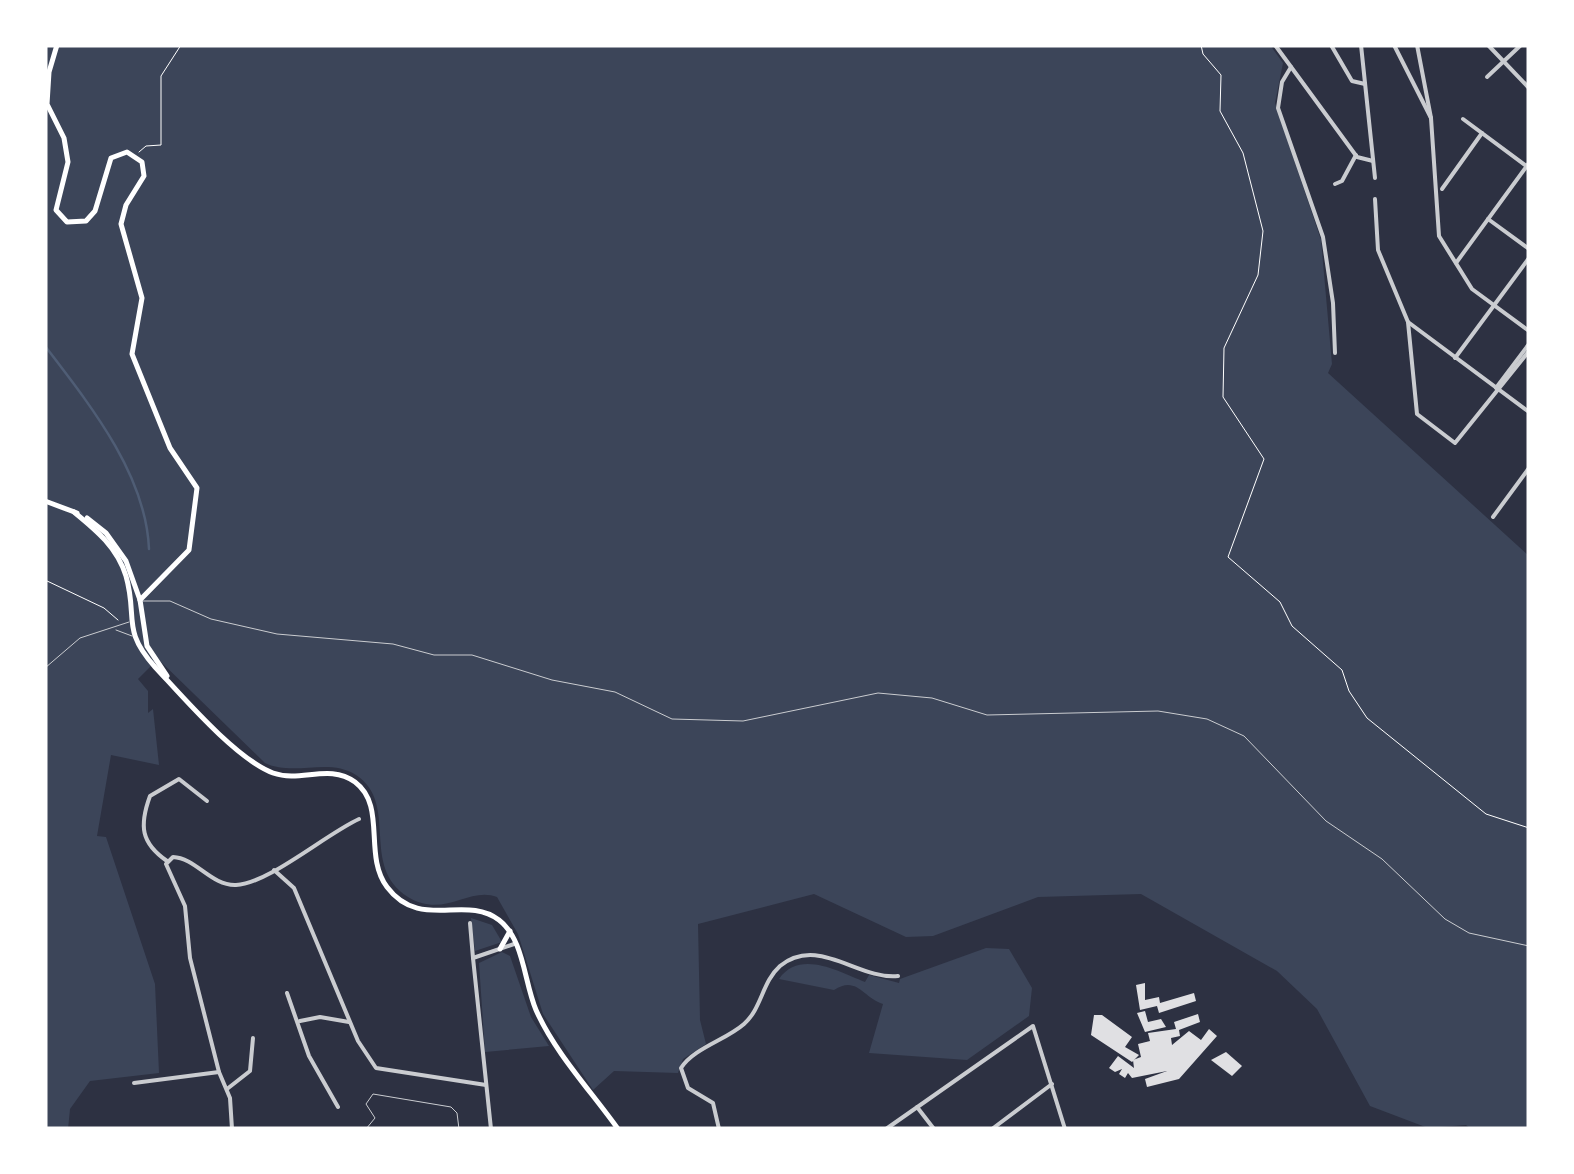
<svg xmlns="http://www.w3.org/2000/svg" width="1574" height="1174" viewBox="0 0 1574 1174" font-family="'DM Sans',sans-serif">
<style>
.green{fill:#3c4559}
.lines{fill:none;stroke-linecap:round;stroke-linejoin:round}
.stream{stroke:#4f5d75;stroke-width:2.5}
.building{fill:#e0e0e3}
.path{stroke:#fff;stroke-width:1}
.service{stroke:#caccd0;stroke-width:1}
.minor{stroke:#caccd0;stroke-width:4}
.tertiary{stroke:#caccd0;stroke-width:4}
.secondary{stroke:#fff;stroke-width:5}
.primary{stroke:#fff;stroke-width:5}
</style>
<rect width="100%" height="100%" fill="#2d3142"/>
<g class="green">
<path d="M45,45H1270L1283,63L1275,103L1321,240L1332,364L1328,373L1529,556V1129H1471L1466,1125L1428,1128L1370,1106L1317,1009L1277,971L1141,894L1038,897L933,936L906,937L814,894L698,924L700,1020L706,1044L683,1059L678,1073L614,1071L593,1090L543,1014L518,934L497,897C469,886 444,919 408,897C359,866 400,804 356,775C328,757 295,777 265,763L158,659L138,679L148,691V713L153,709L159,765L111,755L97,836L106,837L155,984L159,1073L90,1081L70,1109L68,1129H45Z"/>
<path d="M471,918L492,925L502,942L475,951Z"/>
<path d="M986,948L1009,949L1032,988L1029,1016L967,1060L869,1053L883,1004C863,998 857,975 834,990L779,979C800,949 839,972 865,982L869,975L899,983L900,979Z"/>
<path d="M502,952L510,956L531,1017L549,1046L485,1052L479,963Z"/>
</g>
<g class="lines">
<path class="stream" d="M45,346C91,406 146,475 149,549"/>
</g>
<g class="building">
<path d="M1145,983V1000L1159,997L1160,1003L1194,993L1196,1001L1159,1013L1157,1006L1140,1010L1136,985Z"/>
<path d="M1145,1011L1148,1022L1161,1019L1166,1027L1145,1032L1137,1013Z"/>
<path d="M1198,1014L1200,1022L1179,1030L1180,1036L1171,1038L1172,1045L1189,1031L1201,1040L1209,1029L1217,1036L1179,1079L1147,1087L1145,1079L1167,1071L1132,1078L1128,1073L1125,1078L1119,1074L1122,1069L1115,1072L1109,1068L1118,1056L1134,1068L1133,1060L1141,1057L1138,1044L1150,1041L1148,1033L1176,1029L1174,1022Z"/>
<path d="M1094,1015H1102L1132,1037L1125,1047L1139,1055L1132,1062L1091,1035Z"/>
<path d="M1226,1052L1242,1066L1232,1076L1211,1060Z"/>
</g>
<g class="lines">
<g class="path">
<path d="M1201,45L1203,54L1221,75L1220,111L1243,153L1263,231L1258,275L1224,348L1223,397L1264,459L1228,557L1280,602L1292,626L1342,670L1349,691L1367,718L1486,814L1529,828"/>
<path d="M139,152L146,146L161,145V76L181,45"/>
<path d="M45,580L104,608L118,620"/>
</g>
<g class="service">
<path d="M143,601H170L211,619L277,634L393,644L434,655H472L552,680L615,692L672,719L743,721L878,693L932,698L987,715L1158,711L1207,719L1244,736L1326,821L1382,859L1445,919L1469,933L1529,946"/>
<path d="M116,630L132,636"/>
<path d="M45,668L80,638L129,622"/>
<path d="M366,1129L375,1118L366,1104L373,1094L451,1107L457,1113L459,1129"/>
</g>
<g class="minor">
<path d="M1275,45L1357,157L1373,161"/>
<path d="M1331,45L1352,81L1365,84"/>
<path d="M1361,45L1375,178"/>
<path d="M1394,45L1431,118L1439,236L1472,289L1529,331"/>
<path d="M1417,45L1431,118"/>
<path d="M1488,45L1529,88"/>
<path d="M1291,67L1282,82L1278,108L1323,237L1333,303L1335,353"/>
<path d="M1487,77L1521,45"/>
<path d="M1463,119L1529,168"/>
<path d="M1335,184L1342,181L1356,155"/>
<path d="M1442,189L1482,133"/>
<path d="M1375,199L1378,250L1408,322L1529,412"/>
<path d="M1488,219L1529,249"/>
<path d="M1456,263L1529,163"/>
<path d="M1408,322L1417,414L1455,443L1529,351"/>
<path d="M1455,358L1529,258"/>
<path d="M1496,388L1529,344"/>
<path d="M1493,517L1529,468"/>
<path d="M167,861C141,843 139,826 150,796L179,779L207,801"/>
<path d="M274,870L294,888L358,1041L376,1068L486,1085"/>
<path d="M470,923L473,958"/>
<path d="M287,993L309,1056L338,1107"/>
<path d="M300,1021L320,1017L349,1022"/>
<path d="M134,1083L219,1072"/>
<path d="M227,1089L250,1071L253,1038"/>
<path d="M917,1107L934,1129"/>
<path d="M232,1129L230,1098L219,1072L190,958L185,906L166,864L173,857C196,858 211,886 236,885C268,884 326,834 359,819"/>
<path d="M719,1129L713,1103L688,1088L681,1068C694,1048 726,1040 744,1024C762,1008 762,982 780,966C818,935 858,980 898,976"/>
<path d="M886,1129L1033,1026L1065,1129"/>
<path d="M992,1129L1052,1084"/>
</g>
<path class="tertiary" d="M491,1129L473,958L514,944"/>
<path class="secondary" d="M57,45L49,72L47,104L64,138L68,162L56,210L67,222L86,221L95,211L111,158L127,152L142,162L144,176L126,205L121,224L142,298L132,354L170,448L197,488L189,550L140,600"/>
<g class="primary">
<path d="M45,501L77,513"/>
<path d="M74,512C96,530 117,547 126,576C138,618 121,629 155,667C183,697 236,759 273,773C301,783 329,763 355,782C387,806 363,855 387,887C420,931 465,894 499,920C524,939 524,982 536,1010C555,1053 591,1091 618,1129"/>
<path d="M87,518L106,533L126,561L140,600L147,646L167,676"/>
<path d="M500,949L510,931"/>
</g>
</g>
<rect width="1574" height="1174" fill="none" stroke="#ffffff" stroke-width="95"/>
</svg>
